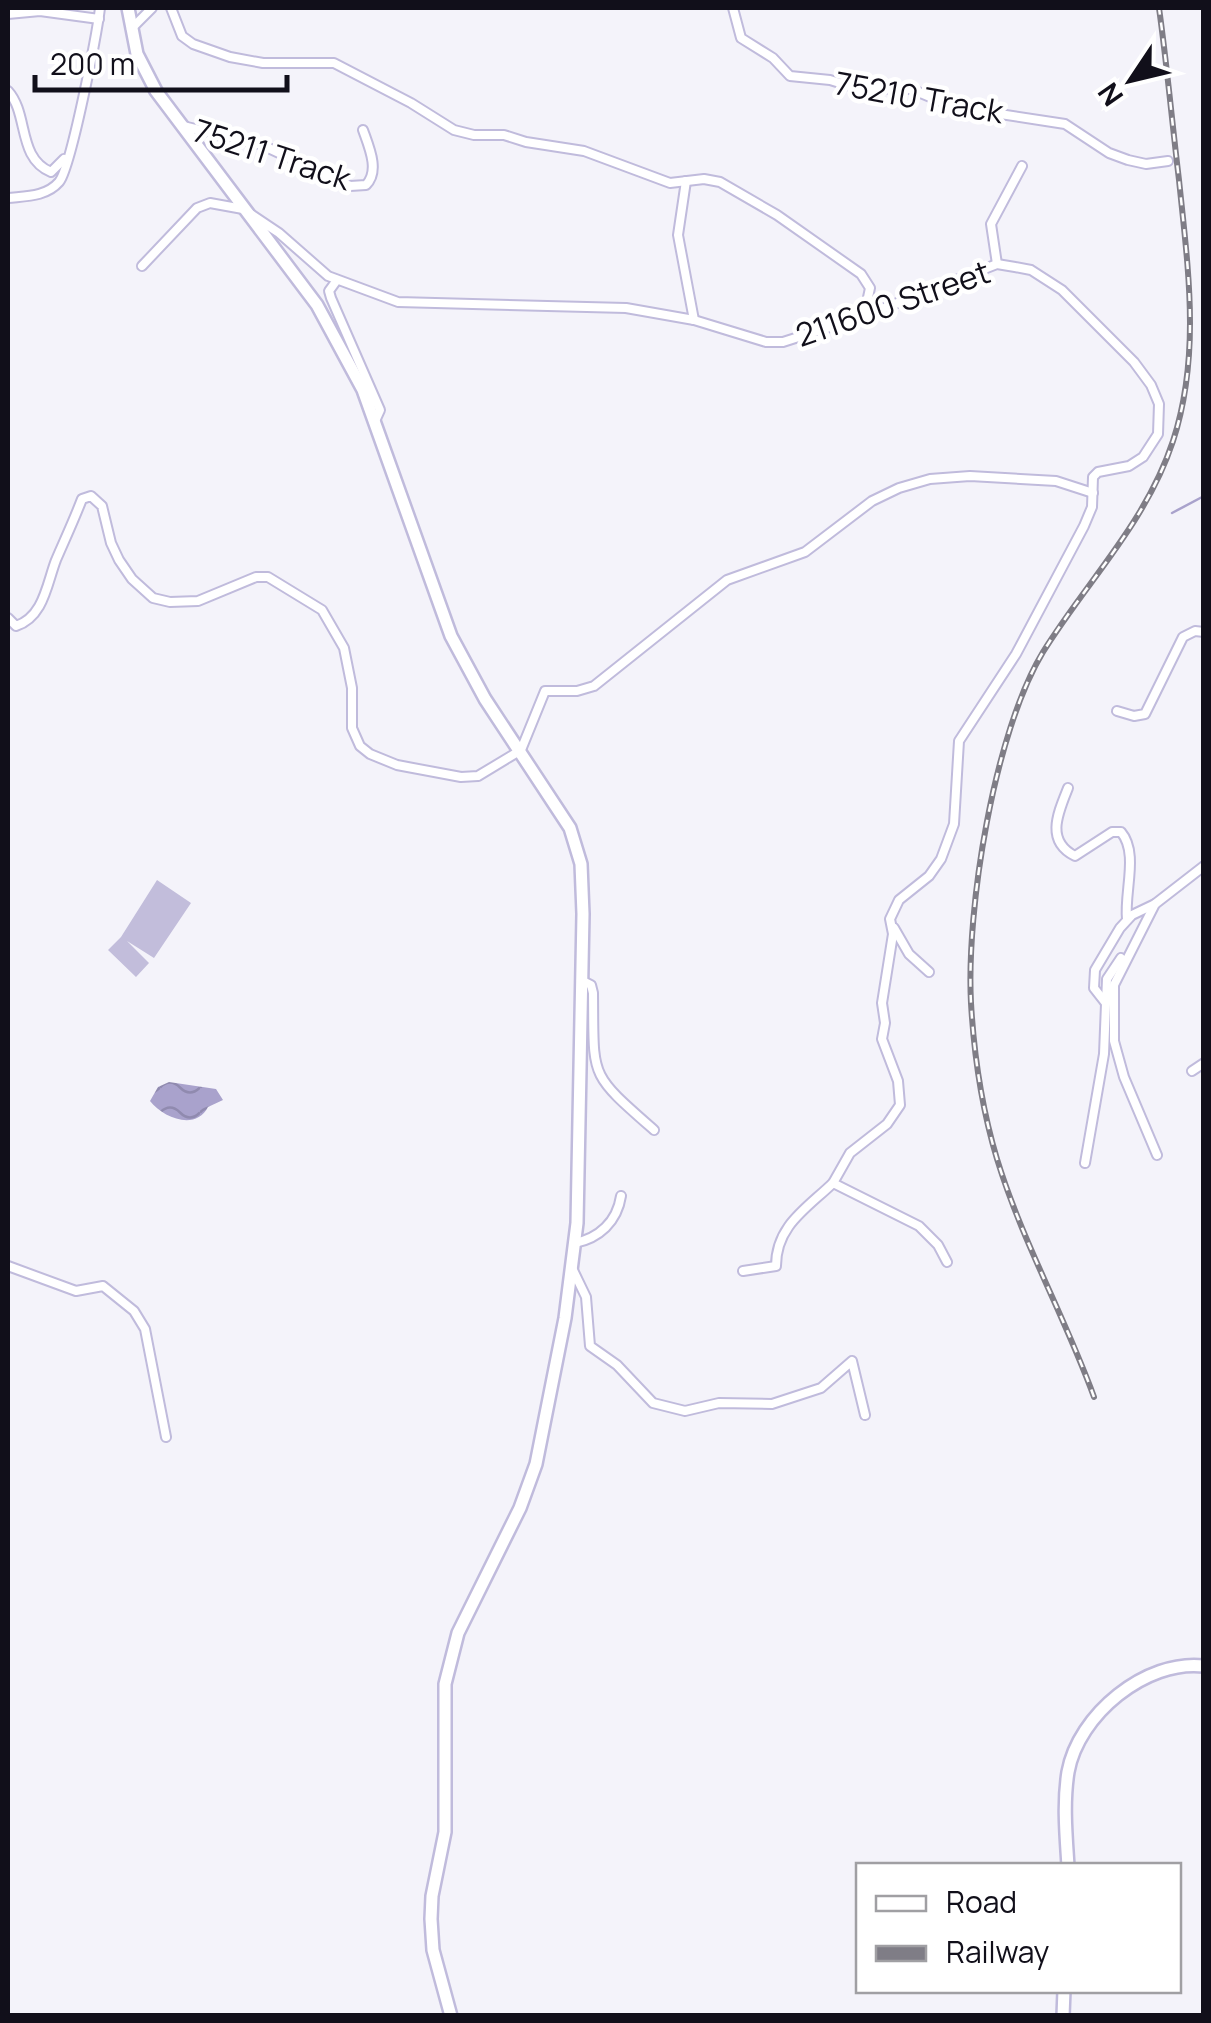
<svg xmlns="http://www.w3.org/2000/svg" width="1211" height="2023" viewBox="0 0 1211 2023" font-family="Manrope,sans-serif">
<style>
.green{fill:#c2bddb}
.water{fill:url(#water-waves)}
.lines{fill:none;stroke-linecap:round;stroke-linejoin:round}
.stream{stroke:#a9a2cc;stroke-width:2.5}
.street-casing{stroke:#c0bbdc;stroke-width:12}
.secondary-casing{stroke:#c0bbdc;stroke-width:16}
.street{stroke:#fff;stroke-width:8}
.secondary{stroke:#fff;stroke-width:11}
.rail-casing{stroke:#7f7d86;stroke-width:6}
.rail{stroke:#fff;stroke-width:2.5;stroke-dasharray:8;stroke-linecap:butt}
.labels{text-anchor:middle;stroke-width:9;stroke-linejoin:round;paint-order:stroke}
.street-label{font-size:32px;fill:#110f1a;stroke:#fff}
</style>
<defs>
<pattern id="water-waves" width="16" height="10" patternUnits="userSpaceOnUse" patternTransform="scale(2.5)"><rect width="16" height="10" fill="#a9a2cc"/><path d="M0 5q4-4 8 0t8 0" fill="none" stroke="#908aaf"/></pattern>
</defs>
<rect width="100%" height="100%" fill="#f4f3fa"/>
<path class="green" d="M157,880L191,903L154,958L127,941L149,963L136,977L108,950L121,937Z"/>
<path class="water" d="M169,1082L216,1089L223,1100L208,1107C196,1131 163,1118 150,1101L158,1087Z"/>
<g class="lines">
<path class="stream" d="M1172,513L1204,496"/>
<g class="street-casing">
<g id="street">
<path d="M171,8L182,36L193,44L230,57L263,63H334L411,103L454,130L474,135H504L526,142L584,151L670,183L704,179L720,182L777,215L861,274L870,288L864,316"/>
<path d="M733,8L741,38L773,58L790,76L830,80L856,88L911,89L954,107L1065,124L1109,153L1128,160L1146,164L1168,161"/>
<path d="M8,14L40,11L99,19"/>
<path d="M131,29L152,8"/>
<path d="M8,91C29,114 17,158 51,172L64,159"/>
<path d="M183,126L262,145L350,186L366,185C380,171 369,147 363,130"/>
<path d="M686,181L678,235L694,320"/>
<path d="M8,198C25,196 46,197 59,182C71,168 97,33 100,8"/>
<path d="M997,264L991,224L1022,166"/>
<path d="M142,266L197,208L210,203L243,209L279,233L328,276L398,302L626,308L694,320L766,342H783L864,316L997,264L1015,267L1031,270L1062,290L1134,362L1151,385L1159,404L1158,434L1143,457L1129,466L1098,472L1093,477L1092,507L1084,526L1016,654L959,741L954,824L941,859L929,876L899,900L890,919L893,934L882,1003L885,1023L882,1039L898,1081L900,1105L887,1124L850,1153L833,1183L919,1226L938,1245L947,1262"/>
<path d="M337,280L329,291L331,298L380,410L375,421"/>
<path d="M8,618L16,626C44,617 47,583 56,560C65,539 74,520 82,499L91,496L102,506L111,543L119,560L132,579L153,598L170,602L198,601L256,577H268L322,610L344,648L352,688V728L360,746L370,754L397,765L461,777L478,776L521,750L545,691H577L594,686L727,580L805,552L872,501L899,488L930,479L970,476L1056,481L1093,493"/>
<path d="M1117,711L1134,716L1145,714L1183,637L1195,631L1204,632"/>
<path d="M1068,788C1058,813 1045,841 1075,856L1112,832H1121C1139,853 1124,892 1127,919"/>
<path d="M894,928L909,954L929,972"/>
<path d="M581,980L591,985L593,993C594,1079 588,1072 654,1130"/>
<path d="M1105,1002L1094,988L1095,970L1120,928L1132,915L1155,904"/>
<path d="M1192,1071L1204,1063"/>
<path d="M1157,1155L1124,1077L1114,1041V985L1155,904L1204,866"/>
<path d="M1085,1163L1104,1054L1107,979L1121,958"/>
<path d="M575,1243C599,1238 617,1222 621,1196"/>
<path d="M8,1266L76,1291L103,1286L134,1311L145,1329L166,1437"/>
<path d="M572,1268L586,1297L590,1346L617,1365L653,1403L685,1411L719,1403L772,1404L821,1388L852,1361L865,1415"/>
<path d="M743,1271L776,1266C776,1226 806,1209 833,1183"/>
</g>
</g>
<g class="secondary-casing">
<g id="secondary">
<path d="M128,8L137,54L156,91L317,305L363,390L451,636L485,699L570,828L581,864L583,914L577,1223L565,1318L536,1464L520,1508L458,1633L445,1684V1832L432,1896L431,1919L433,1950L451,2016"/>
<path d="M1068,1866C1066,1835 1063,1803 1068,1772C1078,1715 1146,1659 1204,1666"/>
<path d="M1063,2016L1064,1990"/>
</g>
</g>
<use href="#street" class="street"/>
<use href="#secondary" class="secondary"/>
<g class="rail-casing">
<path id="rail" d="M1094,1397C1065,1317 1022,1241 997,1159C982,1109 974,1056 971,1003C966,909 994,733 1043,652C1087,581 1146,523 1173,441C1201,355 1188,268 1179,180C1172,122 1167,65 1159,8"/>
</g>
<use href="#rail" class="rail"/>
</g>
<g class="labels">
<g class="street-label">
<text transform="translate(919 98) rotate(10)" y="11">75210 Track</text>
<text transform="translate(272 155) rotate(18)" y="11">75211 Track</text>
<text transform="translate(893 304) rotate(-19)" y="11">211600 Street</text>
</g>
</g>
<rect width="1211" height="2023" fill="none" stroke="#110f1a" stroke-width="20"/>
<rect x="856" y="1863" width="325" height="130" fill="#ffffff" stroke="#a09fa3" stroke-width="2.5"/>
<rect x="876" y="1896" width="50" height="15" fill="#ffffff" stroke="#a09fa3" stroke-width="2.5"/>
<text x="946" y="1913" font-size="30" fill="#110f1a">Road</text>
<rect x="876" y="1946" width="50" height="15" fill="#7f7d86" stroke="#a09fa3" stroke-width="2.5"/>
<text x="946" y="1963" font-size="30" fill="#110f1a">Railway</text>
<g transform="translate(1131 80) rotate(235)" stroke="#ffffff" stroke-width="8" paint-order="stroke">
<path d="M0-8L18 38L0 25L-18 38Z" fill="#110f1a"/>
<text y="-15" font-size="28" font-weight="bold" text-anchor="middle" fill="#110f1a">N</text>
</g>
<path d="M35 75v15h252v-15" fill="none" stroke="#110f1a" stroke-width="5"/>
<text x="50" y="75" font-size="30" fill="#110f1a" stroke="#ffffff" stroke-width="8" paint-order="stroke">200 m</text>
</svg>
